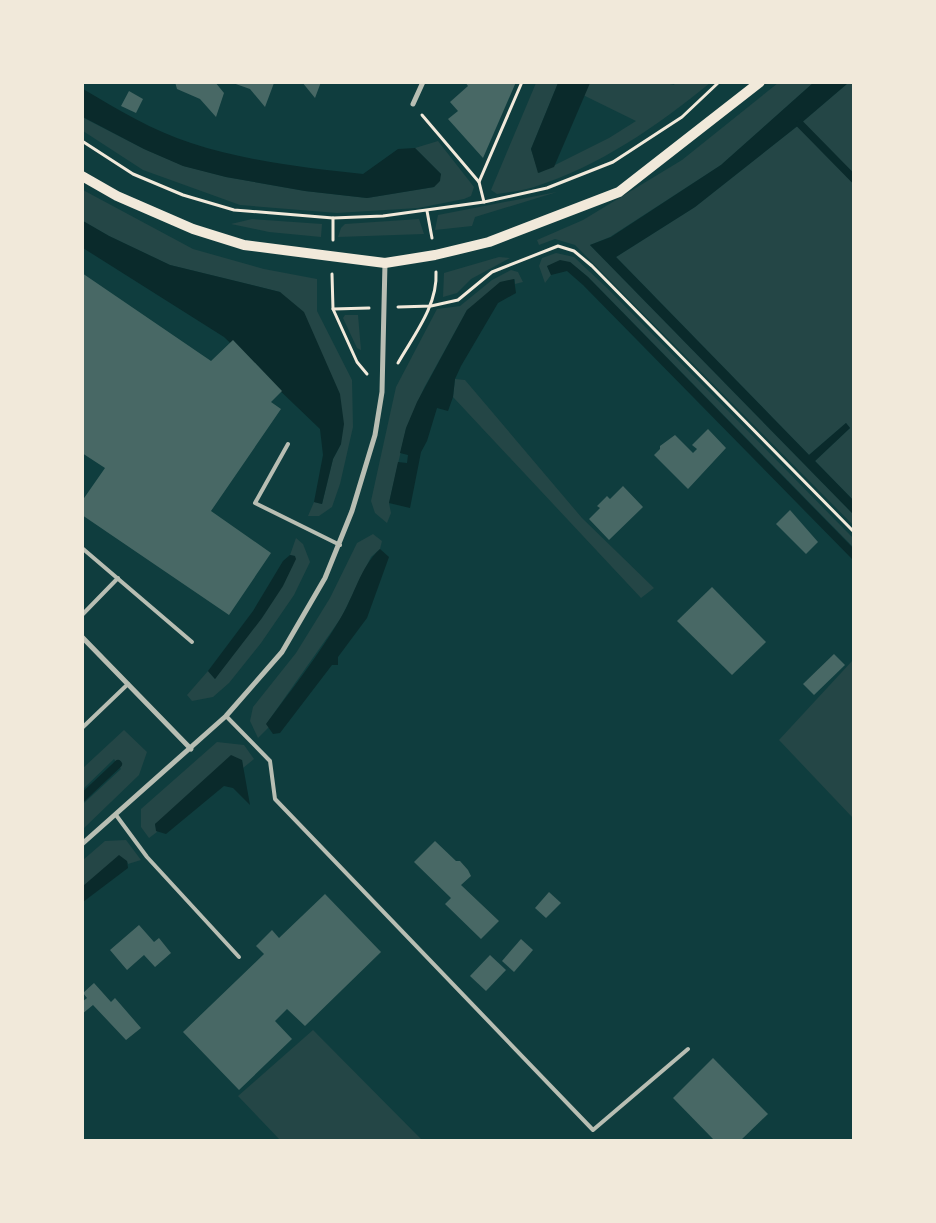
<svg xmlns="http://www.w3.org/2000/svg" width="936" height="1223" viewBox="0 0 936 1223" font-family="Quicksand,sans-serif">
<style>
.green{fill:#244646}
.water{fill:#0a2a2b}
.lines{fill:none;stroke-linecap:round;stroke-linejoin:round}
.stream{stroke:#0a2a2b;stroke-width:8}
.building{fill:#486865}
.path{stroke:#f1e9da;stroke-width:3}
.service{stroke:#b8beb3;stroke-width:4}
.minor{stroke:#b8beb3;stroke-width:5}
.secondary{stroke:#f1e9da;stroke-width:10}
</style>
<rect width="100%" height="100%" fill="#0f3d3e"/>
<g class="green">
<path d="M661,82L674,85L675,83H710C657,126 600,166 534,187C522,191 509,192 497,194L491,190L536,83H558L531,149L539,173L609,138L636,121L583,95L590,83Z"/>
<path d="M778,83H813L721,165L610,237L590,245L853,514V525L575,245L555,239L539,245L537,240L583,220L682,160Z"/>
<path d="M848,83H853V500L815,461L850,428L846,423L809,455L616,257L695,207L800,124Z"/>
<path d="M82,117L144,149L184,166L226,177L305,191L367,198L434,187L441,174L415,148L438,141L474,187L471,196L464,199L418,208L337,213L240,205L143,170L83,131Z"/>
<path d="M83,190L193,249L264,269L317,279V311L352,380L353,427L340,484L332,507L319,516H308L314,502L322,504L333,459L341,444L280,292L170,265L109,236L83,221Z"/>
<path d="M557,192L475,217L472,226L435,230L438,215Z"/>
<path d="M252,219L322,224L321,237L269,232L231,224Z"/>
<path d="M419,219L424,234L338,237L341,228L345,224Z"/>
<path d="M556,253L574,257L607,288L853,538V547L588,277L570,262L547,266L551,275L545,283L539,266L542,258Z"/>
<path d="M499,257L510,258L471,279L457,293L443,297L444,273Z"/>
<path d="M511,270L518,272L523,282L515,284V279L467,310L424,388L406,429L389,503L391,513L387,523L375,513L371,501L396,387L437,309L460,306L492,280Z"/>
<path d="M345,315H358L361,350L357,348L343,318Z"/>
<path d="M455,379L465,380L582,518L654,588L641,598L453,397Z"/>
<path d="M373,534L382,541L380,549L371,557L341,618L267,723L269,727L258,738L250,721L253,707L296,653L330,598L357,543Z"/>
<path d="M296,538L303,544L310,562L294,595L261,643L229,683L213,697L192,701L187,695L208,671L215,679L295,556L290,555Z"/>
<path d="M853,660V818L779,740Z"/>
<path d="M124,730L147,752L139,775L83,829V804L121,769L114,759L83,789V768Z"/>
<path d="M217,742L244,745L254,759L243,768L242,760L155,824L157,832L149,838L141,827V809Z"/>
<path d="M126,840L141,860L128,864L127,861L83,886V860L105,841Z"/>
<path d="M313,1030L422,1140H280L238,1096Z"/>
</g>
<g class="water">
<path d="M558,83H590L554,167L538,173L531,149Z"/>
<path d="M813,83H848L800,124L695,207L616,257L809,455L846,423L850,428L815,461L853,500V514L590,245L611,237L721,165Z"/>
<path d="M83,89C117,109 153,131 191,143C246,161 306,168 363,174L398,149L415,148L441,174L440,181L434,187L367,198L305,191L226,177L183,166L144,149L83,117Z"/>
<path d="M83,221L109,236L170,265L280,292L304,312L340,394L344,424L341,444L333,459L322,504L314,502L323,455L320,429L224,337L83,248Z"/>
<path d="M560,260L570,262L588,277L853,548V560L583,285L567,271L551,275L547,266Z"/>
<path d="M514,279L516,293L498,303L461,366L455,379L453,397L448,411L437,408L427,441L421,452L410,508L389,503L398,462L407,463L408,455L400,453L406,428L417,402L467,310L500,282Z"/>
<path d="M380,549L389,557L367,618L338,657V665H332L280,733L273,734L266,724C292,689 318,656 340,619C354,597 360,567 380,549Z"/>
<path d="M290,555L295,556L296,559L283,586L262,618L215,679L208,671L253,611L283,561Z"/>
<path d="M231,755L242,760L250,805L233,788L224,786L166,834L156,831L155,824Z"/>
<path d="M119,855L127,861L128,868L83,902V886Z"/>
</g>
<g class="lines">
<g class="stream">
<path d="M800,124L854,179"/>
<path d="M82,798L118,764"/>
</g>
</g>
<g class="building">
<path d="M175,82H215L224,93L216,117L200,99L177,89Z"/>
<path d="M230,82H273L274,83L265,107L250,89Z"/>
<path d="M302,82H321L315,98Z"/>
<path d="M465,82H516L483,158L448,119L458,111L450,102L468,86Z"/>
<path d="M129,91L143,99L136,113L121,106Z"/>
<path d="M82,273L211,361L233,340L282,391L271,402L281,409L211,511L271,553L229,615L82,515V501L105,468L82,453Z"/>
<path d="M708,429L726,448L688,489L654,455L660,449V446L675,435L693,453L697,449L692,445Z"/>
<path d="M623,486L643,507L609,540L589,519L600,508L597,506L607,496L610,499Z"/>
<path d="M790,510L818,542L806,554L776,524Z"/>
<path d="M712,587L766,642L732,675L677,621Z"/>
<path d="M834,654L845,665L814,695L803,684Z"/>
<path d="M435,841L456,861H460L468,870L471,876L461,885L499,921L481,939L445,904L451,898L414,862Z"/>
<path d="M549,892L561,903L546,918L535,908Z"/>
<path d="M325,894L381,952L305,1026L287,1009L275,1021L292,1039L239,1090L183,1032L264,954L256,946L272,930L279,938Z"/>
<path d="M139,925L154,942L159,938L171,953L155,967L144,955L127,970L110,950Z"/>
<path d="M521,939L533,950L514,972L502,961Z"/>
<path d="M490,955L506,970L486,991L470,976Z"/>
<path d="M94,983L111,1002L115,998L141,1028L126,1040L93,1005L82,1014V1002L87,998L83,993Z"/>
<path d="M713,1058L768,1114L741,1140H714L673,1098Z"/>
</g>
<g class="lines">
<g class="path">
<path d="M422,115L479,182"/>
<path d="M82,141L133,174L183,195L234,210L333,218L383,216L484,202L547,188L613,162L682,117L719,82"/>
<path d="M484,202L479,182L522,82"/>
<path d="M427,211L432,238"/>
<path d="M333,240V218"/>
<path d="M332,274L333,309L357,362L367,374"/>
<path d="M398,307L431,306L458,300L492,272L558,246L574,251L592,266L854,532"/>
<path d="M333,309L369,308"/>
<path d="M398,363C414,335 438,305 436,272"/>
</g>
<g class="service">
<path d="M288,444L255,503L340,545"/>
<path d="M82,548L192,642"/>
<path d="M82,615L118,578"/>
<path d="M226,716L270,761L275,799L593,1130L688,1049"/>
<path d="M82,728L128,684"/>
<path d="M116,815L147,857L239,957"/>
</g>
<g class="minor">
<path d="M413,104L423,82"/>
<path d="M82,637L191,749"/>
<path d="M82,844L226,716L282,652L325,578L352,511L375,435L382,392L385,263"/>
</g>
<path class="secondary" d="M82,176L117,196L193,229L244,245L385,263L435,255L489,242L619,192L760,82"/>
</g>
<rect width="936" height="1223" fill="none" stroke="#f1e9da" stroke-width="168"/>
</svg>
